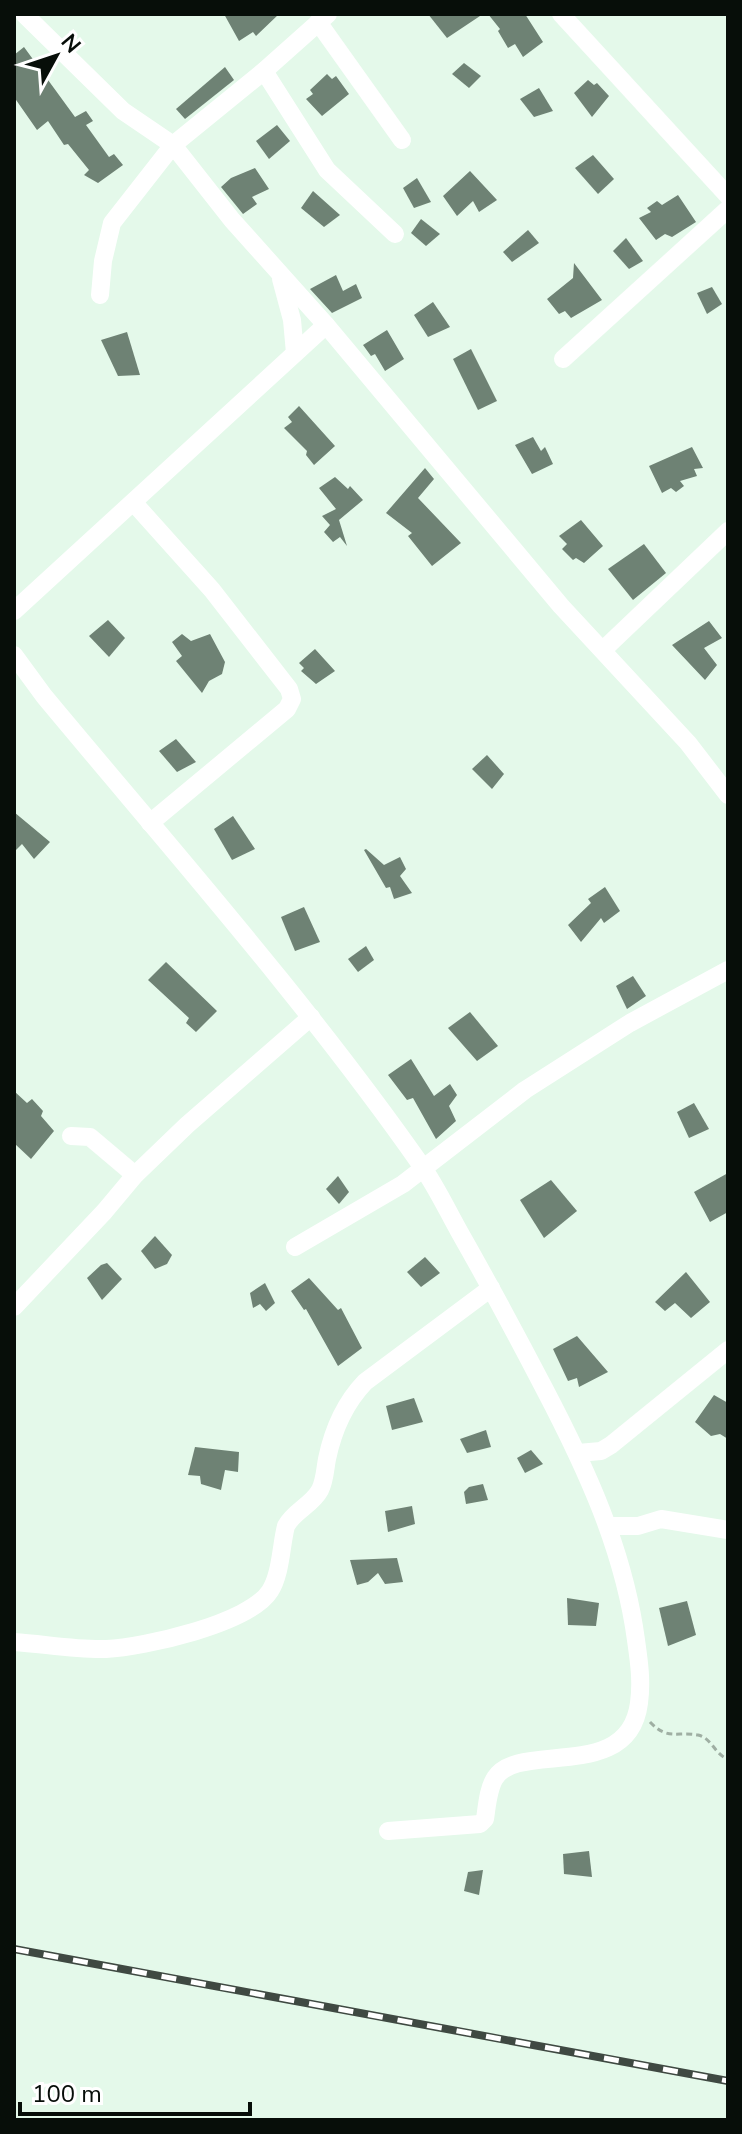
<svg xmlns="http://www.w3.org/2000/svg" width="742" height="2134" viewBox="0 0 742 2134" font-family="'Nunito Sans',sans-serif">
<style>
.building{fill:#6e8274}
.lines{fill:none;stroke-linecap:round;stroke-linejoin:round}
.path{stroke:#9fafa3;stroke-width:3;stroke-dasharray:6 4;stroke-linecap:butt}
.minor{stroke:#fff;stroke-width:18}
.rail-casing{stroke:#3f4942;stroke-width:8}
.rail{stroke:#fff;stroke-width:5;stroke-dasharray:15;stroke-linecap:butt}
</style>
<rect width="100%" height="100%" fill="#e4f9ea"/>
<g class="building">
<path d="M224,14H279L256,36L253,32L239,41Z"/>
<path d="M428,14H483L447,38Z"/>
<path d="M488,14H525L543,42L523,57L515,44L508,48L498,31L500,29Z"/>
<path d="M24,47L75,117L86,111L93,121L86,125L109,157L114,154L123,165L98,183L84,175L89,170L68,144L64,145L48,121L37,130L14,97V55Z"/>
<path d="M464,63L481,76L469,88L452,74Z"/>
<path d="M225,67L234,80L185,119L176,109Z"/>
<path d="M327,74L332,79L336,76L349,94L322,116L306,99L313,94L310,90Z"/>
<path d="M588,80L594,85L597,83L609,96L592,117L574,93Z"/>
<path d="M539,88L553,111L534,117L520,99Z"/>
<path d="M277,125L290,141L269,159L256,141Z"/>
<path d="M593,155L614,179L598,194L575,168Z"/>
<path d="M255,168L269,189L252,197L257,204L243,214L221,187L231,178Z"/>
<path d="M470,171L497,200L479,212L473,201L457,216L443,196Z"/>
<path d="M417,178L431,202L414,208L403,188Z"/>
<path d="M313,191L340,215L324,227L301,208Z"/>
<path d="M678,195L696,222L672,237L665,234L656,240L639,218L651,212L647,208L657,201L662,205Z"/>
<path d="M421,219L440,234L426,246L411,233Z"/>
<path d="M528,230L539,243L512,262L503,252Z"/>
<path d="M626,238L643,261L629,269L613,251Z"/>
<path d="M574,263L602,300L571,318L565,311L559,314L547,299L573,278Z"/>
<path d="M336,275L343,291L356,284L362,298L332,313L310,289Z"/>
<path d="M712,287L722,304L707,314L697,293Z"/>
<path d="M433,302L450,327L428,337L414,315Z"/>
<path d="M387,330L404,359L385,371L375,354L371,356L363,345Z"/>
<path d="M127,332L140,375L118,376L101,340Z"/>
<path d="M471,349L497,401L478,410L453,359Z"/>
<path d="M299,406L335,446L314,465L306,455L307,451L284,428L292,422L288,417Z"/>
<path d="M533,437L541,451L545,447L553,464L532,474L515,445Z"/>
<path d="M692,447L703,468L694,469L697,476L680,481L684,486L676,492L671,488L662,493L649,466Z"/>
<path d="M425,468L434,479L418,498L461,543L432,566L408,536L412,533L386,513Z"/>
<path d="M335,477L348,489L350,486L363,500L339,520L347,546L340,537L333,542L324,532L330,525L322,516L336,509L319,488Z"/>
<path d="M581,520L603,546L584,563L576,558L573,560L562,549L567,544L559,536Z"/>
<path d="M644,544L666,573L633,600L608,569Z"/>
<path d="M108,620L125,638L109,657L89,636Z"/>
<path d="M709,621L722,638L704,648L717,665L705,680L672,645Z"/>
<path d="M182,634L191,641L210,634L225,662L222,674L209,681L202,693L176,661L182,656L172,642Z"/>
<path d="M315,649L335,671L316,684L301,671L304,668L299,663Z"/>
<path d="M176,739L196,762L177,772L159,751Z"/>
<path d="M487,755L504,774L492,789L472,769Z"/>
<path d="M14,812L50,842L34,859L22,844L14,852Z"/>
<path d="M233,816L255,849L232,860L214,829Z"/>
<path d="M366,849L384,865L400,857L406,869L400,876L412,893L394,899L390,887L386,888L364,850Z"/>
<path d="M605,887L620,911L604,923L601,918L581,942L568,925L591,903L588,899Z"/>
<path d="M304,907L320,942L295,951L281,917Z"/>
<path d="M366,946L374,960L358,972L348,959Z"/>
<path d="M166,962L217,1011L196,1032L186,1023L189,1018L148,980Z"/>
<path d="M633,976L646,996L627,1009L616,986Z"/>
<path d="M470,1012L498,1046L477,1061L448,1028Z"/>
<path d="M411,1059L434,1096L450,1084L457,1095L449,1106L456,1121L436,1139L413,1098L407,1100L388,1075Z"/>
<path d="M14,1091L27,1103L32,1099L43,1111L41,1116L54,1131L31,1159L14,1143Z"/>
<path d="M694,1103L709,1129L689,1138L677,1112Z"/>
<path d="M728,1173V1212L710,1222L694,1192Z"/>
<path d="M338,1176L349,1192L339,1204L326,1189Z"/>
<path d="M551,1180L577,1211L544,1238L520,1200Z"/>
<path d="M155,1236L172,1255L167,1264L155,1269L141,1251Z"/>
<path d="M425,1257L440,1273L421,1287L407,1272Z"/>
<path d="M107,1263L122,1279L102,1300L87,1278L101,1265Z"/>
<path d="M686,1272L710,1302L691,1318L675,1303L665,1311L655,1302Z"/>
<path d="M309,1278L338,1310L341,1308L362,1348L338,1366L306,1309L304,1310L291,1291Z"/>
<path d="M265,1283L275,1303L266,1311L260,1304L253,1308L250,1293Z"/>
<path d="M577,1336L608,1372L579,1387L577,1378L568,1381L553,1349Z"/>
<path d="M714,1395L728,1403V1439L720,1434L711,1436L695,1422Z"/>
<path d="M414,1398L423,1422L392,1430L386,1406Z"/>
<path d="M486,1430L491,1447L467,1453L460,1439Z"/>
<path d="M195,1447L239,1452L238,1472L225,1470L221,1490L201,1484L200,1476L188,1475Z"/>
<path d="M531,1450L543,1464L525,1473L517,1458Z"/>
<path d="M483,1484L488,1500L466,1504L464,1492L469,1487Z"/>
<path d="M412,1506L415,1524L388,1532L385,1511Z"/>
<path d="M397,1558L403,1582L385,1584L378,1573L368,1582L357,1585L350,1560Z"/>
<path d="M567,1598L599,1603L596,1626L568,1625Z"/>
<path d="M687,1601L696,1635L668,1646L659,1608Z"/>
<path d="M589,1851L592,1877L564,1874L563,1854Z"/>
<path d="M483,1870L479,1895L464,1891L468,1872Z"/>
</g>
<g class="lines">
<path class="path" d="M650,1722C668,1741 677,1731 698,1735C712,1738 715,1755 728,1759"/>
<g class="minor">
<path d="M24,14L123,111L173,145L232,220L326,325L561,606L688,743L728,795"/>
<path d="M561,14L728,196"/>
<path d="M318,22L402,140"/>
<path d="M264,71L327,170L395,234"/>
<path d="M281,279L292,320L295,353"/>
<path d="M100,295L103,261L112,223L173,145L264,71L328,14"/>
<path d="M563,359L728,209"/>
<path d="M134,503L212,590L289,689L292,699L287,709L150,823"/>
<path d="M14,611L326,325"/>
<path d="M603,650L728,531"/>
<path d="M14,655L44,696C172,850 306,1001 421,1165C436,1186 447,1210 460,1233C489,1284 517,1336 544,1388C586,1468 624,1550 636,1640C639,1661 642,1681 639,1703C629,1784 518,1740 495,1778C488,1789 487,1806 485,1819L480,1824L388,1831"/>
<path d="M71,1136L90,1137L135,1175"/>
<path d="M295,1247L403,1184L525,1090L630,1023L728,970"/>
<path d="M14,1307L104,1212L135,1175L187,1125L311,1017"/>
<path d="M578,1453L601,1451L611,1445L728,1350"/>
<path d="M608,1526H638L661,1519L728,1530"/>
<path d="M14,1642C44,1644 76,1650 106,1649C144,1647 249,1624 270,1591C281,1574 281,1545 286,1526C294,1511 312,1505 320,1490C325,1480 325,1469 327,1459C333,1430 345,1403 365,1382L491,1288"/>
</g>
<g class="rail-casing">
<path id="rail" d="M14,1949L728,2081"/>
</g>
<use href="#rail" class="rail"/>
</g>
<rect width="742" height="2134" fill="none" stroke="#070e09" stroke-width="32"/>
<g transform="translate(56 56) rotate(50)" stroke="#ffffff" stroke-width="6" paint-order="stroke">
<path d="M0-6L14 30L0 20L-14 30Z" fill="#070e09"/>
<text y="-12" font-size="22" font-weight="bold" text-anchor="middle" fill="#070e09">N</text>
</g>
<path d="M20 2102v12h230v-12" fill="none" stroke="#070e09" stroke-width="4"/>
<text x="32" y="2102" font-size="24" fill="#070e09" stroke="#ffffff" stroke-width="6" paint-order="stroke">100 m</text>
</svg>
